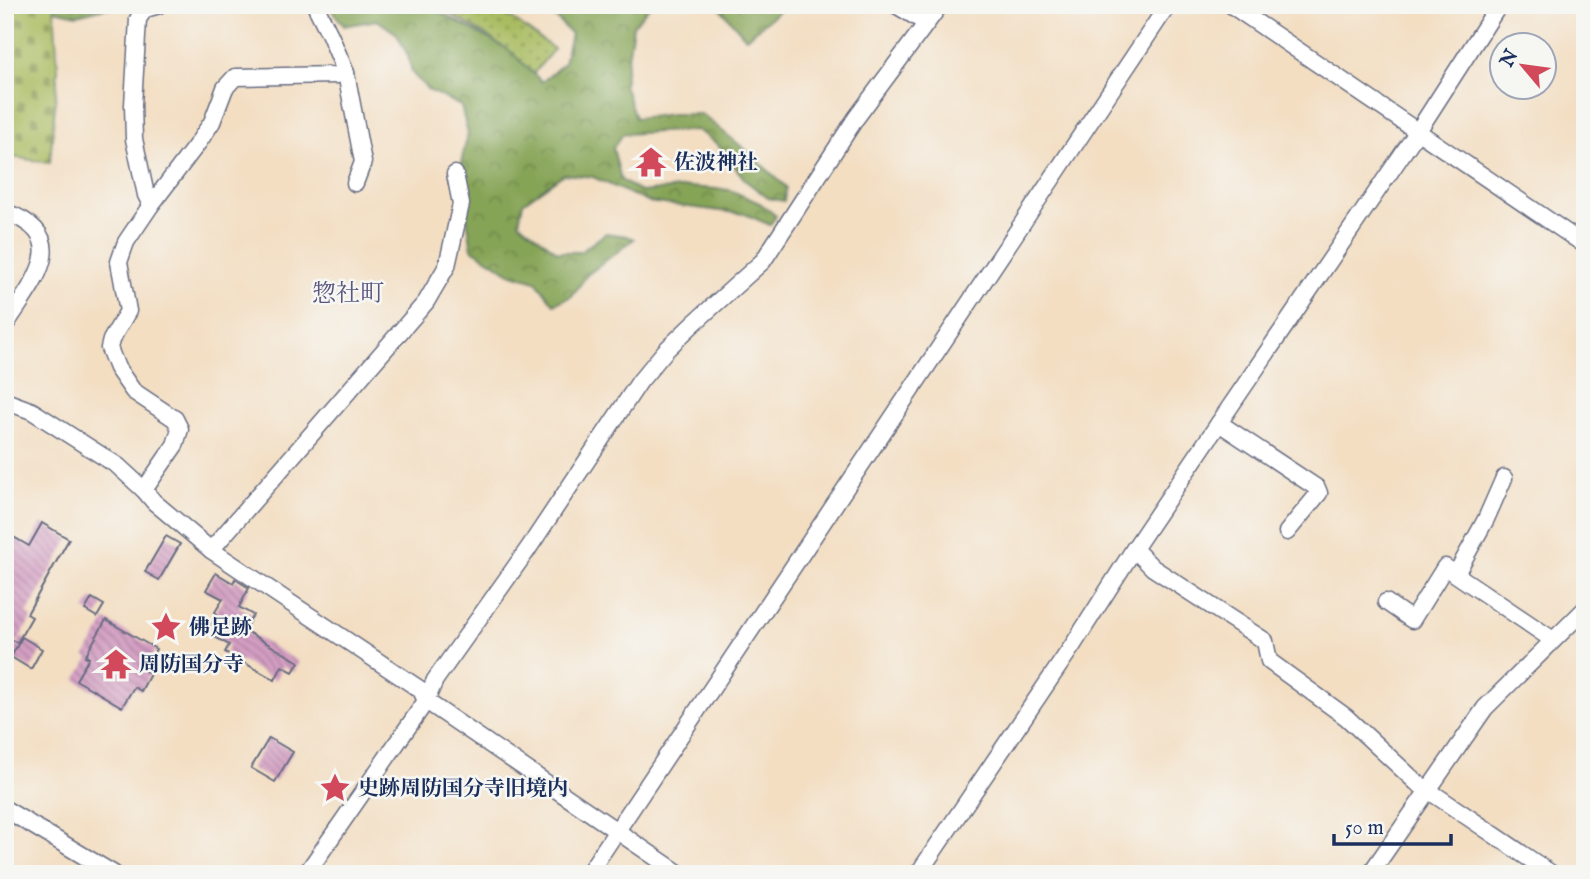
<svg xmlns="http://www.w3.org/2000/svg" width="1590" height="879" viewBox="0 0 1590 879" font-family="'IM FELL English','Noto Serif JP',serif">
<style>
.green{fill:url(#green-dots);stroke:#62765f;stroke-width:2}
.forest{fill:url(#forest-crowns);stroke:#506a5a;stroke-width:2}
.cemetery{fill:url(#cemetery-stones);stroke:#62765f;stroke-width:2}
.building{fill:url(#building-back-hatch)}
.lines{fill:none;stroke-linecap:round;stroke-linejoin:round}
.minor-casing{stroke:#676c81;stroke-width:19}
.minor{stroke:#fff;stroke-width:16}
.labels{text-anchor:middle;stroke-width:5;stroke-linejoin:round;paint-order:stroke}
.poi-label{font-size:21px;font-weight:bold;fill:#1b2f5e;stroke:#f6f6f2;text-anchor:start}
.quarter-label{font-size:24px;fill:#5c5681;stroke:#f6f6f2}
</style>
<defs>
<pattern id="green-dots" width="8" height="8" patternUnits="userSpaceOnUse" patternTransform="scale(1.75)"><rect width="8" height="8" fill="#a9bc60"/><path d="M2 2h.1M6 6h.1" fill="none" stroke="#899952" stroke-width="1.8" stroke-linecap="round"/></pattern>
<pattern id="forest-crowns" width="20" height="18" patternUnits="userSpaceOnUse" patternTransform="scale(1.75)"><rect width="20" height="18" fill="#86a456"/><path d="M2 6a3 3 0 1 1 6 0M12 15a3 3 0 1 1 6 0" fill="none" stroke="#6d864a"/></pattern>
<pattern id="cemetery-stones" width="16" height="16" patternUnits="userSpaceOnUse" patternTransform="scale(1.75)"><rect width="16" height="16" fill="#a9bc60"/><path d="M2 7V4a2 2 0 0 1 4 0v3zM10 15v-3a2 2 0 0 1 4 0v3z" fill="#899952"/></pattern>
<pattern id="building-back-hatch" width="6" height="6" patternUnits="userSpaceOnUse" patternTransform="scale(1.75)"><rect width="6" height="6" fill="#d49ec2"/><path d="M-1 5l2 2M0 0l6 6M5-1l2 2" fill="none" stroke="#ab81a1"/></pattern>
</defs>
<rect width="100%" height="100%" fill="#f6f6f2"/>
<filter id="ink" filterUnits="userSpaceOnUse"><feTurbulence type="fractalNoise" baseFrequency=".0143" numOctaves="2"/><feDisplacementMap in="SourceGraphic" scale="14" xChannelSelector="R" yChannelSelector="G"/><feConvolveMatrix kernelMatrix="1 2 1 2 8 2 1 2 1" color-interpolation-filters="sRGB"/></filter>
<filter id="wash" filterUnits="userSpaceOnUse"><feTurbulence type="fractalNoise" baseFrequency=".00686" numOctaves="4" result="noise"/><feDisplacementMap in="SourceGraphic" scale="28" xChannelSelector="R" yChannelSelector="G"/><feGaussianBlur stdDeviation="1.57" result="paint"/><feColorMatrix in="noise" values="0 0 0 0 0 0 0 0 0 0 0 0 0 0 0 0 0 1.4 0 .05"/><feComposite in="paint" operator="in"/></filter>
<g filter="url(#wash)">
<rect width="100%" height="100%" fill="#f3dec2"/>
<path class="green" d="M435,5H504L507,15L554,49L529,79L491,38Z"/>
<g class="forest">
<path d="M31,5H118L77,15Z"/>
<path d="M328,5H422L445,15L508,49L542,82L564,63L571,34L557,19L529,5H651L633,26L624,84L635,118L673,114H701L746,150L786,187L784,201L768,198L746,181L717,144L697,130L623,134L613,148L621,180L641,192L689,187L730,190L760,203L776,216L770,225L745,214L648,202L593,177L564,174L523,203L519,222L558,252H580L606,233L627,236L634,239L587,275L572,296L554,304L536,281L512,274L472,249L459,171L468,134L461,106L428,90L412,73L408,56L397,34L377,20L344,26Z"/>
<path d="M717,5H780V10L746,38Z"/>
</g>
<path class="cemetery" d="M5,5H54L58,70L50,163L5,156Z"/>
<g id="blocks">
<g class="building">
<path d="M42,523L69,539L27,614L32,617L17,643L5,636V542L10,535L29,546Z"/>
<path d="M166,536L180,544L159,580L145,572Z"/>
<path d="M216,573L233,583L235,579L249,588L239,607L253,615L244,630L299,662L293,672L282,666L275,680L225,652L229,645L206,632L217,614L215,612L223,599L206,590Z"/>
<path d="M92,598L104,605L97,617L85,610Z"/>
<path d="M106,620L156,649L144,670L150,674L141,691L134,687L122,707L76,680L89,658L85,656Z"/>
<path d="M22,637L42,649L31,669L11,657Z"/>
<path d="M269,738L293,752L275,782L251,768Z"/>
</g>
</g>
</g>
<g filter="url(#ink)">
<use href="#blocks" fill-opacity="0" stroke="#676c81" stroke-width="2"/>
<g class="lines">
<g class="minor-casing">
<g id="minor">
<path d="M315,5L330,35L346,73L363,162L355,183"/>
<path d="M896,5L926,23"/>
<path d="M1231,5L1585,245"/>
<path d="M151,205L146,195L134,139L133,105L138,19L145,9L159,5"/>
<path d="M5,212C77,237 31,284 5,326"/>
<path d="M5,401L32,411L118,466L144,490L154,502L211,550L421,690L426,701L680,874"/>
<path d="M1219,423L1317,488L1319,493L1287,532"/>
<path d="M144,490L175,445L180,429L175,419L133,391L117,368L109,348L111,340L128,311L119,262L126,242L151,205L198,143L212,122L225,88L235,77L337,75L346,73"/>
<path d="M1134,549L1153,568L1265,641L1269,661L1346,717L1416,782L1552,874"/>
<path d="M211,550L426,302L447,266L461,204L455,174"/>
<path d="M1456,574L1486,519L1504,478"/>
<path d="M1386,602L1412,620L1445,567L1553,640"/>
<path d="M5,809L114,874"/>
<path d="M306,874L426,701L435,680L528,549L640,381L666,350L693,324L763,261L856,118L940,5"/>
<path d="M588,874L1168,5"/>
<path d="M918,874L1073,645L1134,549L1219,423L1418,131L1499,5"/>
<path d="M1370,874L1485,708L1585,609"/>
</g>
</g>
<use href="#minor" class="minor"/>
</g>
</g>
<defs>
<g id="temple-bare" transform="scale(2.415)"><path d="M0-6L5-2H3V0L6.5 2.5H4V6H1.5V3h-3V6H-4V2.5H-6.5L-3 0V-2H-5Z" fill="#d1495b" stroke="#f6f6f2" stroke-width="2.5" paint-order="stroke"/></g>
<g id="sight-bare" transform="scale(2.415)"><path d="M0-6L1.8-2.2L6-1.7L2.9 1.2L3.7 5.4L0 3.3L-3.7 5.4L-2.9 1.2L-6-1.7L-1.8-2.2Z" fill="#d1495b" stroke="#f6f6f2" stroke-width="2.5" paint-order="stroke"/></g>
</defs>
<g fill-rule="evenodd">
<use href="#temple-bare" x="651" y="162"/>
<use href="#sight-bare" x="166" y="627"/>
<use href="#temple-bare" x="116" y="664"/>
<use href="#sight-bare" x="335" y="788"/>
</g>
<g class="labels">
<g class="poi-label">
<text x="674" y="169">佐波神社</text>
<text x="189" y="634">佛足跡</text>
<text x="139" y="671">周防国分寺</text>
<text x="358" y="795">史跡周防国分寺旧境内</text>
</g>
<g class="quarter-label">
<text x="348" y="301">惣社町</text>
</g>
</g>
<rect width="1590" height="879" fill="none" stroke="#f6f6f2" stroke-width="28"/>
<g transform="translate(1523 66) rotate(299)"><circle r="33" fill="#f6f6f2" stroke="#9ea6b7" stroke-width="2"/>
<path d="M0-5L12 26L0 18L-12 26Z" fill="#d1495b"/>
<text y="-10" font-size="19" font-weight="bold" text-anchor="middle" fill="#1b2f5e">N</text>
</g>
<path d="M1334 834v10h117v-10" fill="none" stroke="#1b2f5e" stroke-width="3.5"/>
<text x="1345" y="834" font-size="21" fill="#1b2f5e" stroke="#f6f6f2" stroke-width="5" paint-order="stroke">50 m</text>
</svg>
